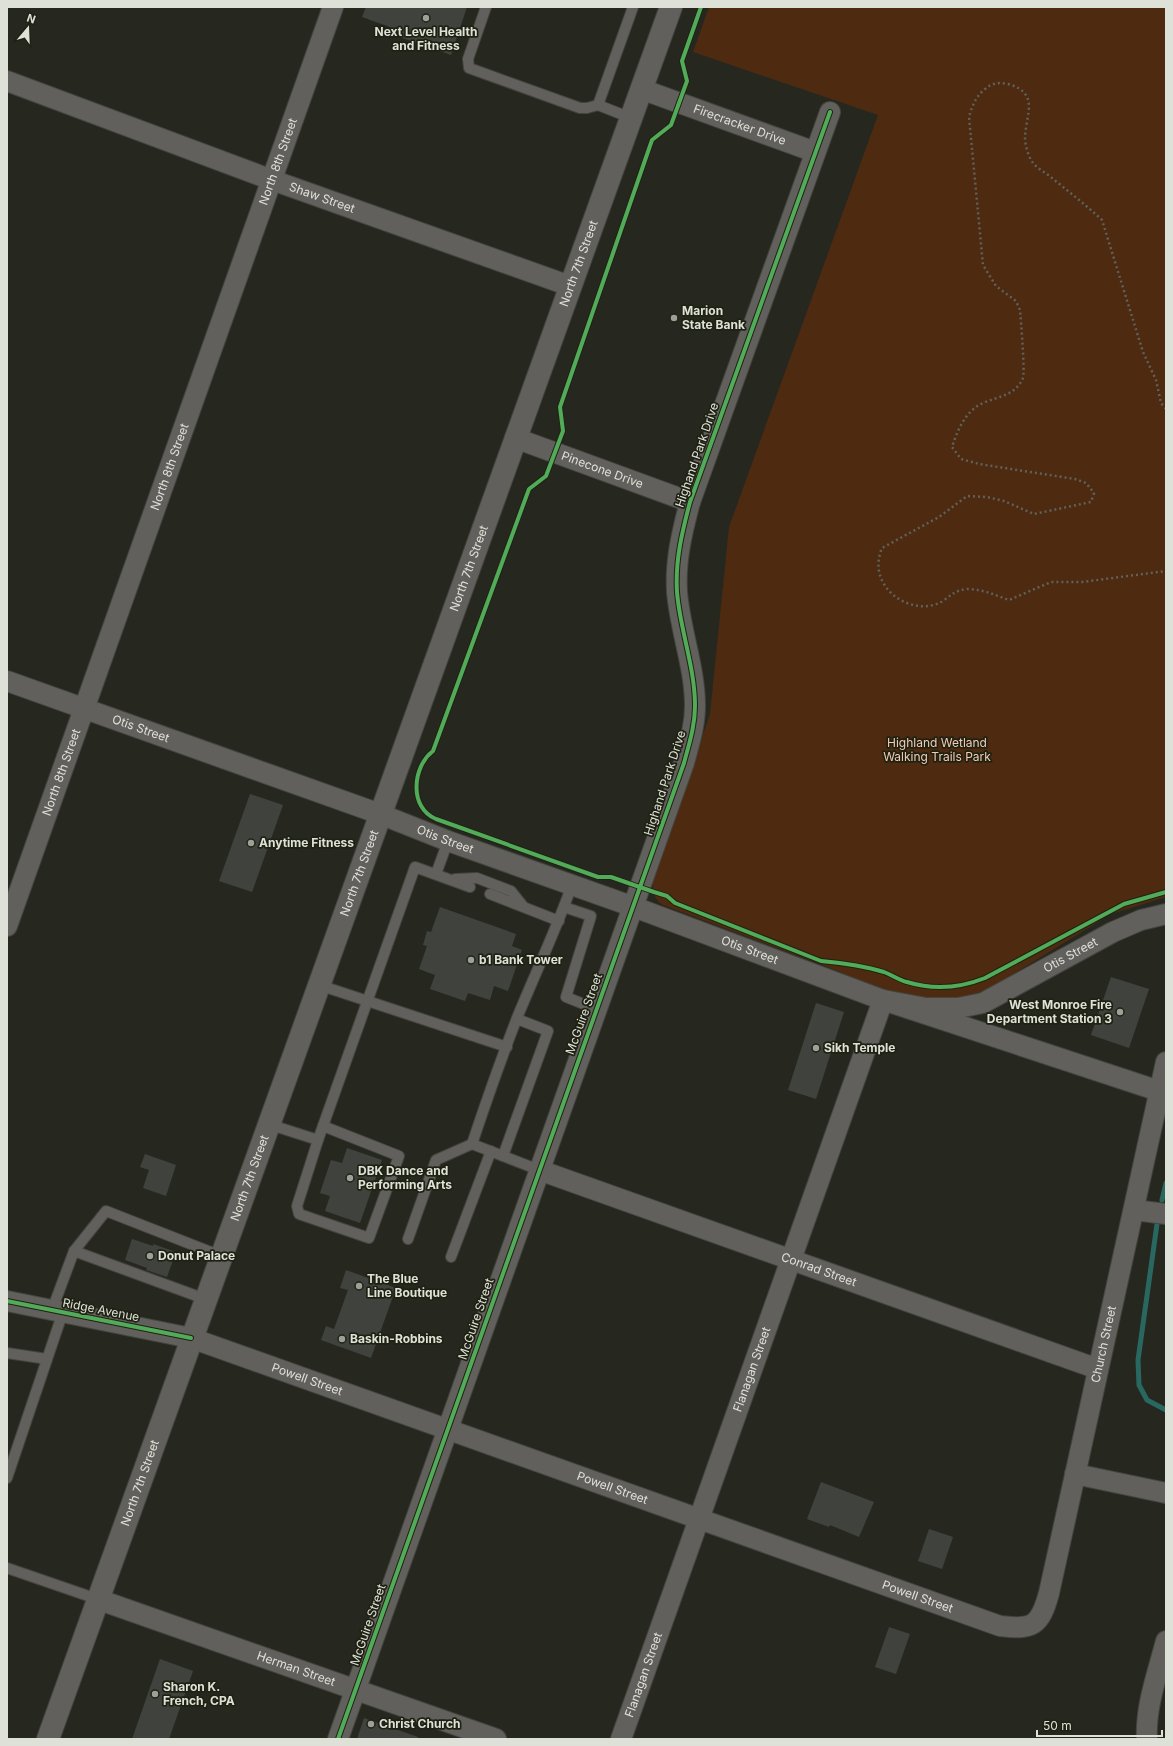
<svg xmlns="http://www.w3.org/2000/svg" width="1173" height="1746" viewBox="0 0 1173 1746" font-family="Inter,sans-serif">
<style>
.green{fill:#4e2a10}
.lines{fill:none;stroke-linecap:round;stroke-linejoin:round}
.stream{stroke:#296860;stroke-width:5}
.building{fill:#40433d}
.service-casing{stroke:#43453e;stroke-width:12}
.minor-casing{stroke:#43453e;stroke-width:22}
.primary-casing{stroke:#43453e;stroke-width:24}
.path{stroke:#61615c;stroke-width:2.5;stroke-dasharray:2 3;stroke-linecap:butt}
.service{stroke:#61605d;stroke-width:10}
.minor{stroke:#61605d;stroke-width:20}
.primary{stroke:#62605c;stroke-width:22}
.cycleway-casing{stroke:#1f2213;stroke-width:6}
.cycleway{stroke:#51ab58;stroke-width:4}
.poi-dot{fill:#9ea097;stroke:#1f2213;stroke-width:1.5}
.labels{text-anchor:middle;stroke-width:3.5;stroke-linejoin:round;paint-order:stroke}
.poi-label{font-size:12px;font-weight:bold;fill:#dee1d7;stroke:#1f2213;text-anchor:start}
.street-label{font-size:12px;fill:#dee1d7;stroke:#1f2213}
.park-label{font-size:12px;fill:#f5cab2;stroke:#1f2213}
</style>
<rect width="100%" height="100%" fill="#262820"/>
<path class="green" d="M709,7H1166V897L1111,914L977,996L950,1001L895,995L823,965L663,905C654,899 652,891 653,881L710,714L729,527L878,115L693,52Z"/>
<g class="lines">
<g class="stream">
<path d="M1162,1200L1166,1183"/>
<path d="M1157,1224L1138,1360L1139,1385L1147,1400L1166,1410"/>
</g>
</g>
<g class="building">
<path d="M366,7H467L451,55L388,33L390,27L362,17Z"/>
<path d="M250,794L283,805L252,892L219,881Z"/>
<path d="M440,907L516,934L512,946L522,950L508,991L494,986L490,1000L468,993L465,1001L430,989L435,975L419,969L427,946L423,945L427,931L431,932Z"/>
<path d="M1111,977L1149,989L1129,1048L1091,1035Z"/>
<path d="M816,1003L844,1012L816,1099L788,1090Z"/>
<path d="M347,1148L382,1160L360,1223L325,1211L330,1196L320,1193L331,1160L342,1163Z"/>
<path d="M145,1154L176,1165L166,1196L143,1188L149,1170L140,1167Z"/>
<path d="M132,1239L153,1246V1244L176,1252L167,1277L146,1270L147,1268L125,1260Z"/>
<path d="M346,1270L396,1288L371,1358L321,1340L326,1326L334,1329L348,1290L340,1288Z"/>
<path d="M821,1482L874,1502L859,1537L830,1525L829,1527L807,1519Z"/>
<path d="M929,1529L953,1537L942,1569L918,1561Z"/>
<path d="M889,1627L910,1634L896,1674L875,1667Z"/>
<path d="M160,1659L193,1671L169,1739H132Z"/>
<path d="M364,1718L418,1737V1739H357Z"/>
</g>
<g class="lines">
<g class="service-casing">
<g id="service">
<path d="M486,7L468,59L469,68L580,108H587L598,105L631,118"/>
<path d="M598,105L633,7"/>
<path d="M436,874L448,841"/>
<path d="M455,879L477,878L511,891L523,906"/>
<path d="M490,894L559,921"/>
<path d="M564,907L591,916L566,997L596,1009"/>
<path d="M319,985L507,1047"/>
<path d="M268,1124L318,1140L415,867L470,887"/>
<path d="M318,1140L297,1206L299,1214L369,1238L399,1156L323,1126"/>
<path d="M472,1144C486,1102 501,1059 517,1018C535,974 556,930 572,885"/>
<path d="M503,1156L548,1031L517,1019"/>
<path d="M408,1239L436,1160L472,1144L539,1170"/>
<path d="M74,1251L205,1299"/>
<path d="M451,1257L491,1151"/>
<path d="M52,1310L74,1251L106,1211L221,1256"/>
<path d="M7,1353L47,1359"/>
<path d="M7,1478L63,1312"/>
<path d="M7,1568L97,1599"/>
</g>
</g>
<g class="minor-casing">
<g id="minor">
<path id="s1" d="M7,81L272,180L570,286"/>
<path id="s2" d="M641,89L815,152"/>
<path id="s3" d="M515,438L690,502"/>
<path id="s4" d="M7,681L380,814L448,841L634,907L883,1000L1159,1091"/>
<path id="s5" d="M7,926L333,7"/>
<path id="s6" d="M539,1170L1098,1369"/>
<path d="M1134,1210L1166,1214"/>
<path id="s7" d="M7,1301L191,1338L1000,1626C1033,1630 1040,1626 1049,1593L1166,1062"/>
<path d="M1075,1474L1166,1493"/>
<path id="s8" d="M97,1599L496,1739"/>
<path d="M338,1739L684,763C689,744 695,726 695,706C695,667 680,630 677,592C675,561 682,532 690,502L830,112"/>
<path id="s9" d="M621,1739L883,1000L926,1008H958L983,1003L1113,932L1141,920L1166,914"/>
<path d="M1147,1739C1145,1707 1158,1672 1166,1641"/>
</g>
</g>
<g class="primary-casing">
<g id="primary">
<path id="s10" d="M48,1739L671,7"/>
</g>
</g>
<path class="path" d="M1166,409L1161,403L1156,380L1143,352L1102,220C1086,205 1069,192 1052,178C1046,173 1038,169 1033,163C1028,156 1025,145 1025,137C1026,114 1040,93 1008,84C999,82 992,83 985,89C976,96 972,106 969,117L983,265L996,286L1016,301L1020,310C1021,321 1025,371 1023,378C1015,396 999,396 983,403C966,410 957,431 952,447L961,459L979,464L1075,479L1086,483L1094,493L1091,502L1034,514L1004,501L987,497L967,496L939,517L882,548C877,560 877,573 884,584C895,603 923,613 943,601C951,595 956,590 967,589C982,589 995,595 1009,600L1051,582H1082L1166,571"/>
<use href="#service" class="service"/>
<use href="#minor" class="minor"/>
<use href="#primary" class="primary"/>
<g class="cycleway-casing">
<g id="cycleway">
<path d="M701,7L682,61L687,81L671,125L652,140L560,407L563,431L546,476L529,489L433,751C412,767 409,808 436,819L598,877H611L654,892L667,896L675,903L821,961C842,963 864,966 884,972C892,975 899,980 907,982C933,990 960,988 985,978L1124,904L1166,892"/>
<path d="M7,1301L191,1338"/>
<path d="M338,1739L684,763C689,744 695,726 695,706C695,667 680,630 677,592C675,561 682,532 690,502L830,112"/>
</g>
</g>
<use href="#cycleway" class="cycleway"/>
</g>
<g class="poi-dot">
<circle cx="426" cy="18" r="4"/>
<circle cx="674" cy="318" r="4"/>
<circle cx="251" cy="843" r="4"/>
<circle cx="471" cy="960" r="4"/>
<circle cx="1120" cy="1012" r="4"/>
<circle cx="816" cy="1048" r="4"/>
<circle cx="350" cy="1178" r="4"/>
<circle cx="150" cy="1256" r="4"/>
<circle cx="359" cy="1286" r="4"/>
<circle cx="342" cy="1339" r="4"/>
<circle cx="155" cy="1694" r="4"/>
<circle cx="371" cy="1724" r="4"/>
</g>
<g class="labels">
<g class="poi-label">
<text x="426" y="36" text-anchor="middle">Next Level Health<tspan x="426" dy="14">and Fitness</tspan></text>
<text x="682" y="315">Marion<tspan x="682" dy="14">State Bank</tspan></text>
<text x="259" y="847">Anytime Fitness</text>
<text x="479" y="964">b1 Bank Tower</text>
<text x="1112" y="1009" text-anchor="end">West Monroe Fire<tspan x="1112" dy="14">Department Station 3</tspan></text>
<text x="824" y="1052">Sikh Temple</text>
<text x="358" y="1175">DBK Dance and<tspan x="358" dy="14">Performing Arts</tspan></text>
<text x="158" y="1260">Donut Palace</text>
<text x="367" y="1283">The Blue<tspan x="367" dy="14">Line Boutique</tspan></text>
<text x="350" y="1343">Baskin-Robbins</text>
<text x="163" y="1691">Sharon K.<tspan x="163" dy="14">French, CPA</tspan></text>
<text x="379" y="1728">Christ Church</text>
</g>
<g class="street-label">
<text dy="4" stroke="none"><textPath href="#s2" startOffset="105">Firecracker Drive</textPath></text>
<text dy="4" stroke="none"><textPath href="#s5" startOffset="811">North 8th Street</textPath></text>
<text dy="4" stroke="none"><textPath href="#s1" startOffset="336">Shaw Street</textPath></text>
<text dy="4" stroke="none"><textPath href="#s10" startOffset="1568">North 7th Street</textPath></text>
<text transform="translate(697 455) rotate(-71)" y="4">Highand Park Drive</text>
<text dy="4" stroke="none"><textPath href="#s5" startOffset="487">North 8th Street</textPath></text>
<text dy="4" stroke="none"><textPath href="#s3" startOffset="93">Pinecone Drive</textPath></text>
<text dy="4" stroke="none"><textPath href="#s10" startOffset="1244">North 7th Street</textPath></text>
<text dy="4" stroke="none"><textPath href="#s4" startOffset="142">Otis Street</textPath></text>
<text dy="4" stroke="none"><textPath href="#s5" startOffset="163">North 8th Street</textPath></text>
<text transform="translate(665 783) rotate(-72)" y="4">Highand Park Drive</text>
<text dy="4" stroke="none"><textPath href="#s4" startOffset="466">Otis Street</textPath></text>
<text dy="4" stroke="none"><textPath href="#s10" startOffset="920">North 7th Street</textPath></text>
<text dy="4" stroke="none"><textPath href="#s4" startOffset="790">Otis Street</textPath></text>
<text dy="4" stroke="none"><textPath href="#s9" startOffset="985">Otis Street</textPath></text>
<text transform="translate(584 1014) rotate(-70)" y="4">McGuire Street</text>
<text dy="4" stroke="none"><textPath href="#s10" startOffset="596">North 7th Street</textPath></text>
<text dy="4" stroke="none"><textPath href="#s6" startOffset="297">Conrad Street</textPath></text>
<text transform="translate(101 1310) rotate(11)" y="4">Ridge Avenue</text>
<text transform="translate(476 1319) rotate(-71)" y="4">McGuire Street</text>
<text dy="4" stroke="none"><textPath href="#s7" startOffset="1370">Church Street</textPath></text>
<text dy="4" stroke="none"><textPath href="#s9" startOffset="392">Flanagan Street</textPath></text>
<text dy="4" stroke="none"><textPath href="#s7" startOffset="311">Powell Street</textPath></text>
<text dy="4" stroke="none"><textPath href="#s10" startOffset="272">North 7th Street</textPath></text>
<text dy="4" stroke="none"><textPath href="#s7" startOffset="635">Powell Street</textPath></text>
<text dy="4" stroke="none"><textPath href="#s7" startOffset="959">Powell Street</textPath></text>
<text transform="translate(368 1625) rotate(-71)" y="4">McGuire Street</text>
<text dy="4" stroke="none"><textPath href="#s8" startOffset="211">Herman Street</textPath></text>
<text dy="4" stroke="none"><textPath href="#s9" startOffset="68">Flanagan Street</textPath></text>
</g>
<g class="park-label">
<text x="937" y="747">Highland Wetland<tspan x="937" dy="14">Walking Trails Park</tspan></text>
</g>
</g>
<rect width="1173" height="1746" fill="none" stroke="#dee1d7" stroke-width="16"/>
<g transform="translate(28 28) rotate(19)" stroke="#1f2213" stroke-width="3" paint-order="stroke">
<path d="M0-3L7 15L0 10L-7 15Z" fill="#dee1d7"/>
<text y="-6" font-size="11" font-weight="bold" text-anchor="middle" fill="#dee1d7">N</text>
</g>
<path d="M1037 1730v6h125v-6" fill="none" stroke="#dee1d7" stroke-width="2"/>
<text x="1043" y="1730" font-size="12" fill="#dee1d7" stroke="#1f2213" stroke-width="3" paint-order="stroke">50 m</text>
</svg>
